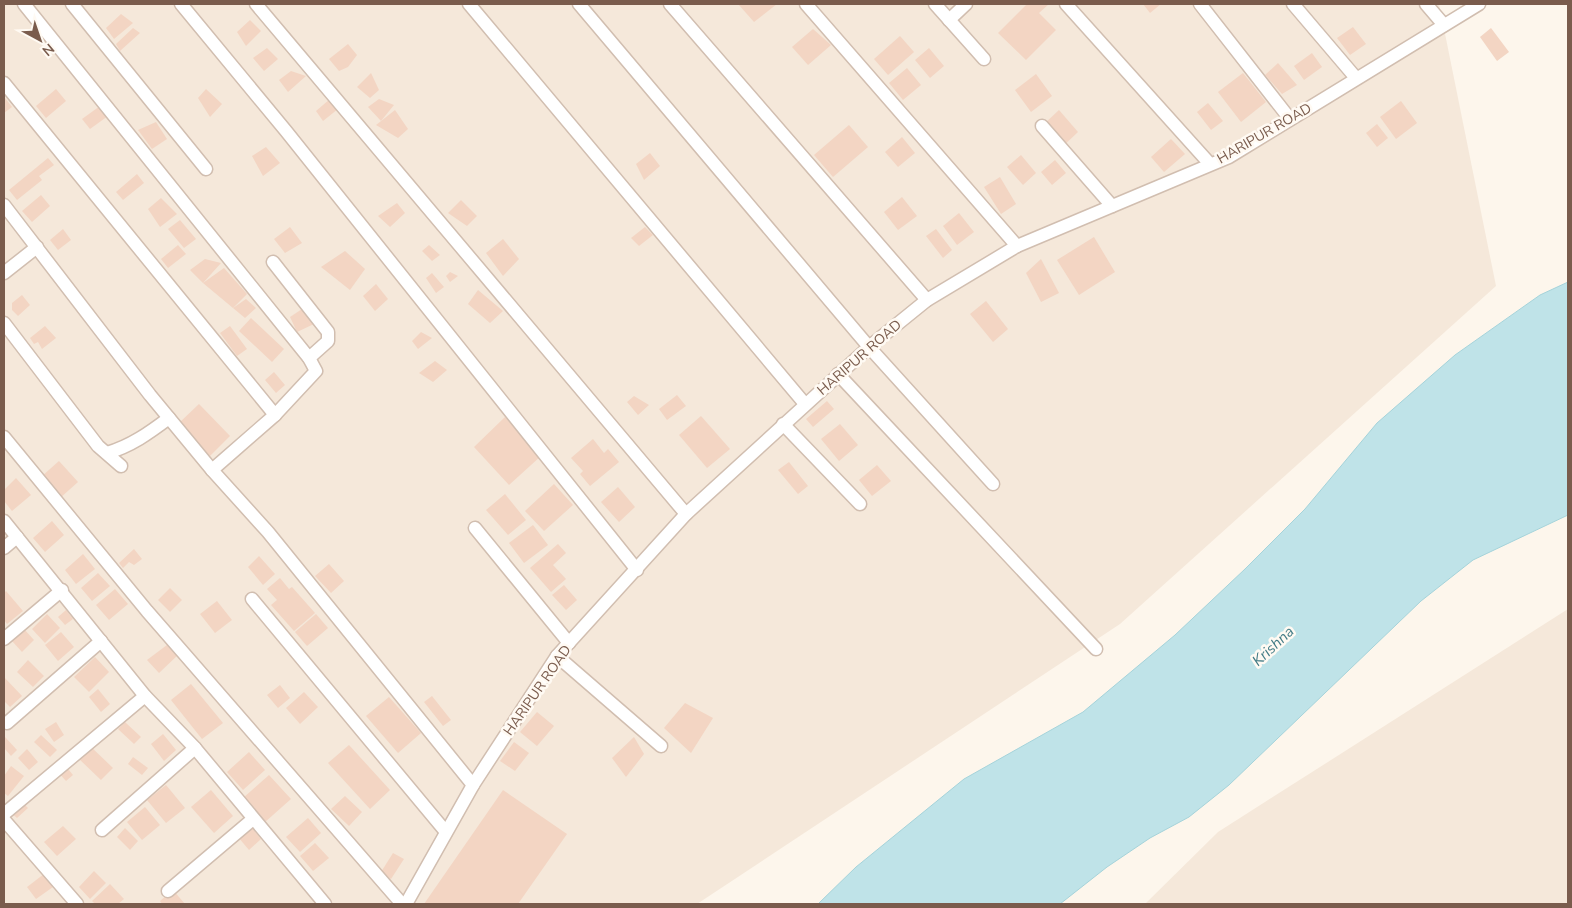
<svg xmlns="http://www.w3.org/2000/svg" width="1572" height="908" viewBox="0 0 1572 908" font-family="'Nunito Sans',sans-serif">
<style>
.residential{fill:#f5e8da}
.water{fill:#bfe3e8;stroke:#a5d3da}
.building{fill:#f3d5c3}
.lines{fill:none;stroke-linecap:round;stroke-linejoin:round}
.minor-casing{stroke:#d1beb0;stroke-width:15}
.minor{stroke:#fff;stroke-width:12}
.labels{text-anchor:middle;stroke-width:5;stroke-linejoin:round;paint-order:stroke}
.street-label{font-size:14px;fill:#7a5c4d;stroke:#fffaf3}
.water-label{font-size:15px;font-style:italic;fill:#437c86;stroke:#fffaf3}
</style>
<rect width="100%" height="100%" fill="#fdf6ec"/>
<g class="residential">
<path d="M4,4H1439L1496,286L1120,624L697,904H4Z"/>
<path d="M1568,609V904H1145L1218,832Z"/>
</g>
<path class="water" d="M1568,282V515L1473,560L1421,601L1229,785L1189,817L1150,838L1107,867L1060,904H818L856,867L964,779L1083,712L1175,635L1245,569L1305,509L1377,423L1455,355L1540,295Z"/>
<g class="building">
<path d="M738,4H777L754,22Z"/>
<path d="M1027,4H1049L1039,13L1056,30L1026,60L998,33Z"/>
<path d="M1143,4H1161L1150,13Z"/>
<path d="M121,14L133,23L114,39L106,28Z"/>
<path d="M250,20L261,31L246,46L237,32Z"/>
<path d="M1353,27L1366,44L1350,55L1337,38Z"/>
<path d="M133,28L140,33L120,51L116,44Z"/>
<path d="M1491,28L1509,52L1497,61L1480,37Z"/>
<path d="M813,29L831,45L808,65L792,47Z"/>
<path d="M900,36L914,52L888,75L874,59Z"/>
<path d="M348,44L357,55L348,67L339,71L329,59Z"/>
<path d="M267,48L278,59L264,71L253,58Z"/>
<path d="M929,48L944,66L930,78L915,60Z"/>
<path d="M1312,53L1322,67L1304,80L1294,66Z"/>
<path d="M1278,63L1297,85L1282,94L1265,75Z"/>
<path d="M907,68L921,85L903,100L889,83Z"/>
<path d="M291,71L306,76L288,92L279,80Z"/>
<path d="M371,73L379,90L370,98L357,87Z"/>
<path d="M1243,73L1266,102L1241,122L1218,92Z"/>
<path d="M1036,74L1052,96L1031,112L1015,90Z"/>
<path d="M56,89L66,101L46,118L36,106Z"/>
<path d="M206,89L222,104L210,117L198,98Z"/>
<path d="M5,98L12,107L4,113V100Z"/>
<path d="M330,99L338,109L323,121L316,111Z"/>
<path d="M379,99L394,105L381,121L368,107Z"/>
<path d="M1401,101L1417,123L1396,139L1380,117Z"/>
<path d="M1208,103L1223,121L1211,130L1197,112Z"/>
<path d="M100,106L108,116L90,129L82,119Z"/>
<path d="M395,110L408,129L398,138L376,125Z"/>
<path d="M1059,110L1078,132L1062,147L1042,126Z"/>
<path d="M156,122L167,139L152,149L138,130Z"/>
<path d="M1377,124L1388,138L1377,147L1366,133Z"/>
<path d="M849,125L868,147L833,177L814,155Z"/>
<path d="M902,137L915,153L898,167L885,152Z"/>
<path d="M1171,139L1185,154L1164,172L1151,157Z"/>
<path d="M266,147L280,163L263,176L252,156Z"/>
<path d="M650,153L660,166L644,180L636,164Z"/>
<path d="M1021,155L1036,173L1023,185L1007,167Z"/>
<path d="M48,158L54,165L39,176L42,180L17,200L9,190Z"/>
<path d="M1055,160L1066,173L1052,185L1041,172Z"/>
<path d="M137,174L144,183L123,200L116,192Z"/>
<path d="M1000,177L1016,204L1001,214L984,187Z"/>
<path d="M41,195L50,206L32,222L22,211Z"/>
<path d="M902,197L917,216L898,230L884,212Z"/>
<path d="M161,198L177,214L160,227L148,209Z"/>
<path d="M461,200L477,216L467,226L448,213Z"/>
<path d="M397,203L405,213L390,227L378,216Z"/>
<path d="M959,213L974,232L957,245L943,226Z"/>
<path d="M180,220L196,239L184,248L168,229Z"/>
<path d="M290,227L302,243L285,253L274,239Z"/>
<path d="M645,227L653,235L639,246L631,238Z"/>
<path d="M63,229L71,240L58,250L50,240Z"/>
<path d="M936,229L952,250L943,258L926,236Z"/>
<path d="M1094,237L1115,272L1079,295L1057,260Z"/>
<path d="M503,239L519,259L503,276L486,253Z"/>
<path d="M178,245L186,254L168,268L161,259Z"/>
<path d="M429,245L440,255L432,261L422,251Z"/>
<path d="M345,251L365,269L350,290L321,267Z"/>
<path d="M205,259L221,263L203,283L224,268L247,294L233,308L203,283L190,270Z"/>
<path d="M1041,259L1059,293L1041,302L1026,273Z"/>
<path d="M450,272L458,276L450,282L446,276Z"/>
<path d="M432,273L444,287L436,293L426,278Z"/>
<path d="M376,284L388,299L375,311L363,296Z"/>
<path d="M478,290L503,311L490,323L468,304Z"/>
<path d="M22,295L30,305L18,316L12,310V303Z"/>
<path d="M246,299L256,308L245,318L233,308Z"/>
<path d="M986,301L1008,329L993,342L970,314Z"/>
<path d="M302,309L314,324L297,332L290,317Z"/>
<path d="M251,318L284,349L272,362L239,331Z"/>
<path d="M45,326L56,338L42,349L38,342L34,344L30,338Z"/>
<path d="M230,326L247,349L237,356L220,333Z"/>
<path d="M421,332L432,338L418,349L412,341Z"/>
<path d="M435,361L447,370L433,382L419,373Z"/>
<path d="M274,372L285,385L276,393L265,380Z"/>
<path d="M677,395L686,406L667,420L659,409Z"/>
<path d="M634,396L649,405L638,415L627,402Z"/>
<path d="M827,401L834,409L813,427L806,419Z"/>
<path d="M199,404L230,436L210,456L178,424Z"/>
<path d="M701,416L730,449L707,468L679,435Z"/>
<path d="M505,417L541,456L509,485L474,447Z"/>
<path d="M840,424L858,445L839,461L821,439Z"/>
<path d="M593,439L604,453L608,449L619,462L590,486L580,474L583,471L571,458Z"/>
<path d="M59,461L78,482L60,498L41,477Z"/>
<path d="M789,462L808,486L798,494L778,470Z"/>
<path d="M877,465L891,481L872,496L859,480Z"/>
<path d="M16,478L31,495L12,511L4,501V490Z"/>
<path d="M554,484L573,505L544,531L525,511Z"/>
<path d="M618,487L635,507L619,522L601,502Z"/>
<path d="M505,494L526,520L508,535L486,510Z"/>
<path d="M52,521L64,535L45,552L33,538Z"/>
<path d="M533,525L548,545L524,563L509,543Z"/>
<path d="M558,544L566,553L553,565L566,579L551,592L530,568Z"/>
<path d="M134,549L142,559L134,565L129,562L123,568L119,563Z"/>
<path d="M83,554L95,569L76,584L65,570Z"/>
<path d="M259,556L275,574L263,585L248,567Z"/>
<path d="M329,564L344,581L331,593L315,576Z"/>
<path d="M98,573L110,586L92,601L81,588Z"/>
<path d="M280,578L289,589L292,587L315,613L294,631L271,605L277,600L267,589Z"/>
<path d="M564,585L577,600L566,610L552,595Z"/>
<path d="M170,588L182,600L170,612L158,600Z"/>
<path d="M115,589L128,604L109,620L96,605Z"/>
<path d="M6,591L23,611L7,624L4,620V593Z"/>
<path d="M217,601L232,620L215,633L200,614Z"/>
<path d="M66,610L73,619L65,625L58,617Z"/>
<path d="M47,614L60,628L45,643L32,629Z"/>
<path d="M316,614L328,628L307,646L295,632Z"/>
<path d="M24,629L34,640L22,652L12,641Z"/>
<path d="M61,632L74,647L58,661L45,645Z"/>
<path d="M171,642L180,653L159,673L147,660Z"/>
<path d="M95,657L109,672L89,692L74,677Z"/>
<path d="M28,660L44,676L33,687L17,672Z"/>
<path d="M4,677L22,696L10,707L4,701Z"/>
<path d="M191,684L223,723L202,739L171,700Z"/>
<path d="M280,685L290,698L278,708L267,695Z"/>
<path d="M98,689L110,704L101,712L89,697Z"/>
<path d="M304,692L318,707L300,724L286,708Z"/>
<path d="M432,696L451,720L443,726L424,702Z"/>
<path d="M389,697L421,733L398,753L366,716Z"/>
<path d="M685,703L713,718L691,753L664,728Z"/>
<path d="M537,712L554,726L537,746L520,732Z"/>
<path d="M56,722L64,735L54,742L45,729Z"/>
<path d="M125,722L141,737L134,744L118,729Z"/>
<path d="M163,734L176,750L164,761L151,744Z"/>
<path d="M41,735L57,750L50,757L34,742Z"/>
<path d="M5,737L17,750L11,756L4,748Z"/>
<path d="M634,737L644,754L626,777L612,758Z"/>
<path d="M514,742L529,753L515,771L500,761Z"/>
<path d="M89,745L113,768L101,780L77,757Z"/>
<path d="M349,745L390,790L370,809L328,763Z"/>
<path d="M27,749L38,762L29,770L18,758Z"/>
<path d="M249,752L265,770L243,790L227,772Z"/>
<path d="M133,757L148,768L142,775L128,764Z"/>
<path d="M64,764L73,775L66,781L57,771Z"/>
<path d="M11,766L24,776L8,796L4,793V776Z"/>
<path d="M269,775L291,799L264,823L243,798Z"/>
<path d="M166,785L185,808L166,823L147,800Z"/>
<path d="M211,790L233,816L214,833L191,807Z"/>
<path d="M503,790L567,834L518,904H424Z"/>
<path d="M345,796L362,812L349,826L331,809Z"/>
<path d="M22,802L28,808L17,818L11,813Z"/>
<path d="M145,807L160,825L142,840L127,822Z"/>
<path d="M308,818L321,833L300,852L286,837Z"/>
<path d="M63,826L76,839L57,856L44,842Z"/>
<path d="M251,826L261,839L249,850L238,837Z"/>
<path d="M125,828L138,841L130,850L117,837Z"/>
<path d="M315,843L329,858L313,871L300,856Z"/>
<path d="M393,853L404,859L391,879L381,872Z"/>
<path d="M94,871L106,883L90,899L79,887Z"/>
<path d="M44,874L53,887L36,899L27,887Z"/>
<path d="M110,884L124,899L118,904H95L92,901Z"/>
<path d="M173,890L185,904H162L160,901Z"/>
</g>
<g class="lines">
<g class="minor-casing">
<g id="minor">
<path d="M24,4L309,358L316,371L275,415L212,470"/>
<path d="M72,4L206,169"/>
<path d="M181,4L286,131L637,570"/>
<path d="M256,4L686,514"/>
<path d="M469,4L805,404"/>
<path d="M579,4L869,347L993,484"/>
<path d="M670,4L927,300"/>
<path d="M806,4L1017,246"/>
<path d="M935,4L984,59"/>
<path d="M1066,4L1210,164"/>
<path d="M1200,4L1290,119"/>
<path d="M1293,4L1356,78"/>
<path d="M1426,4L1444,25"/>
<path d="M949,20L966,4"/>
<path d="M4,83L275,415"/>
<path d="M1042,126L1112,206"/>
<path d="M4,205L150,395L212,470L268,532L473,785"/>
<path d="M273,262L328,332V341L309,358"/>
<path d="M4,273L37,247"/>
<path d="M4,323L98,446L121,466"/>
<path d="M838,374L1096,649"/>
<path d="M783,424L860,504"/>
<path d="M4,437L147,611L402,904"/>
<path d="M107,453C131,446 149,433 169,418"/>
<path d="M4,521L145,696L195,748L325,904"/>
<path d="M475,528L569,643"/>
<path d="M4,548L17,537"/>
<path d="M252,599L446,832"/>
<path d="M4,639L62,590"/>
<path d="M557,656L661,746"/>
<path d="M7,723L101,641"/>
<path d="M4,814L145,696"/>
<path d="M4,820L77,904"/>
<path d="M102,830L195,748"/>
<path d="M168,891L253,819"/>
<path d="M406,904L473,785L557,656L686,514L869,347L927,300L1017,246L1229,157L1479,4"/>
</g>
</g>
<use href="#minor" class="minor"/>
</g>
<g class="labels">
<g class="street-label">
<text transform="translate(1264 133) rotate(-30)" y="5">HARIPUR ROAD</text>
<text transform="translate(859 357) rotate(-41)" y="5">HARIPUR ROAD</text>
<text transform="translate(537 690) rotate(-55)" y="5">HARIPUR ROAD</text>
</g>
<g class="water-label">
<text transform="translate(1273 646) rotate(-43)" y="5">Krishna</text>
</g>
</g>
<rect width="1572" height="908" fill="none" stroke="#7a5c4d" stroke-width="10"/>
<g transform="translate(40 40) rotate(140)" stroke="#fffaf3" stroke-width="4" paint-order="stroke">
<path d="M0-4L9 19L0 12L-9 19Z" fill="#7a5c4d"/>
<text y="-8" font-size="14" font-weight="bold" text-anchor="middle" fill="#7a5c4d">N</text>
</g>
</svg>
